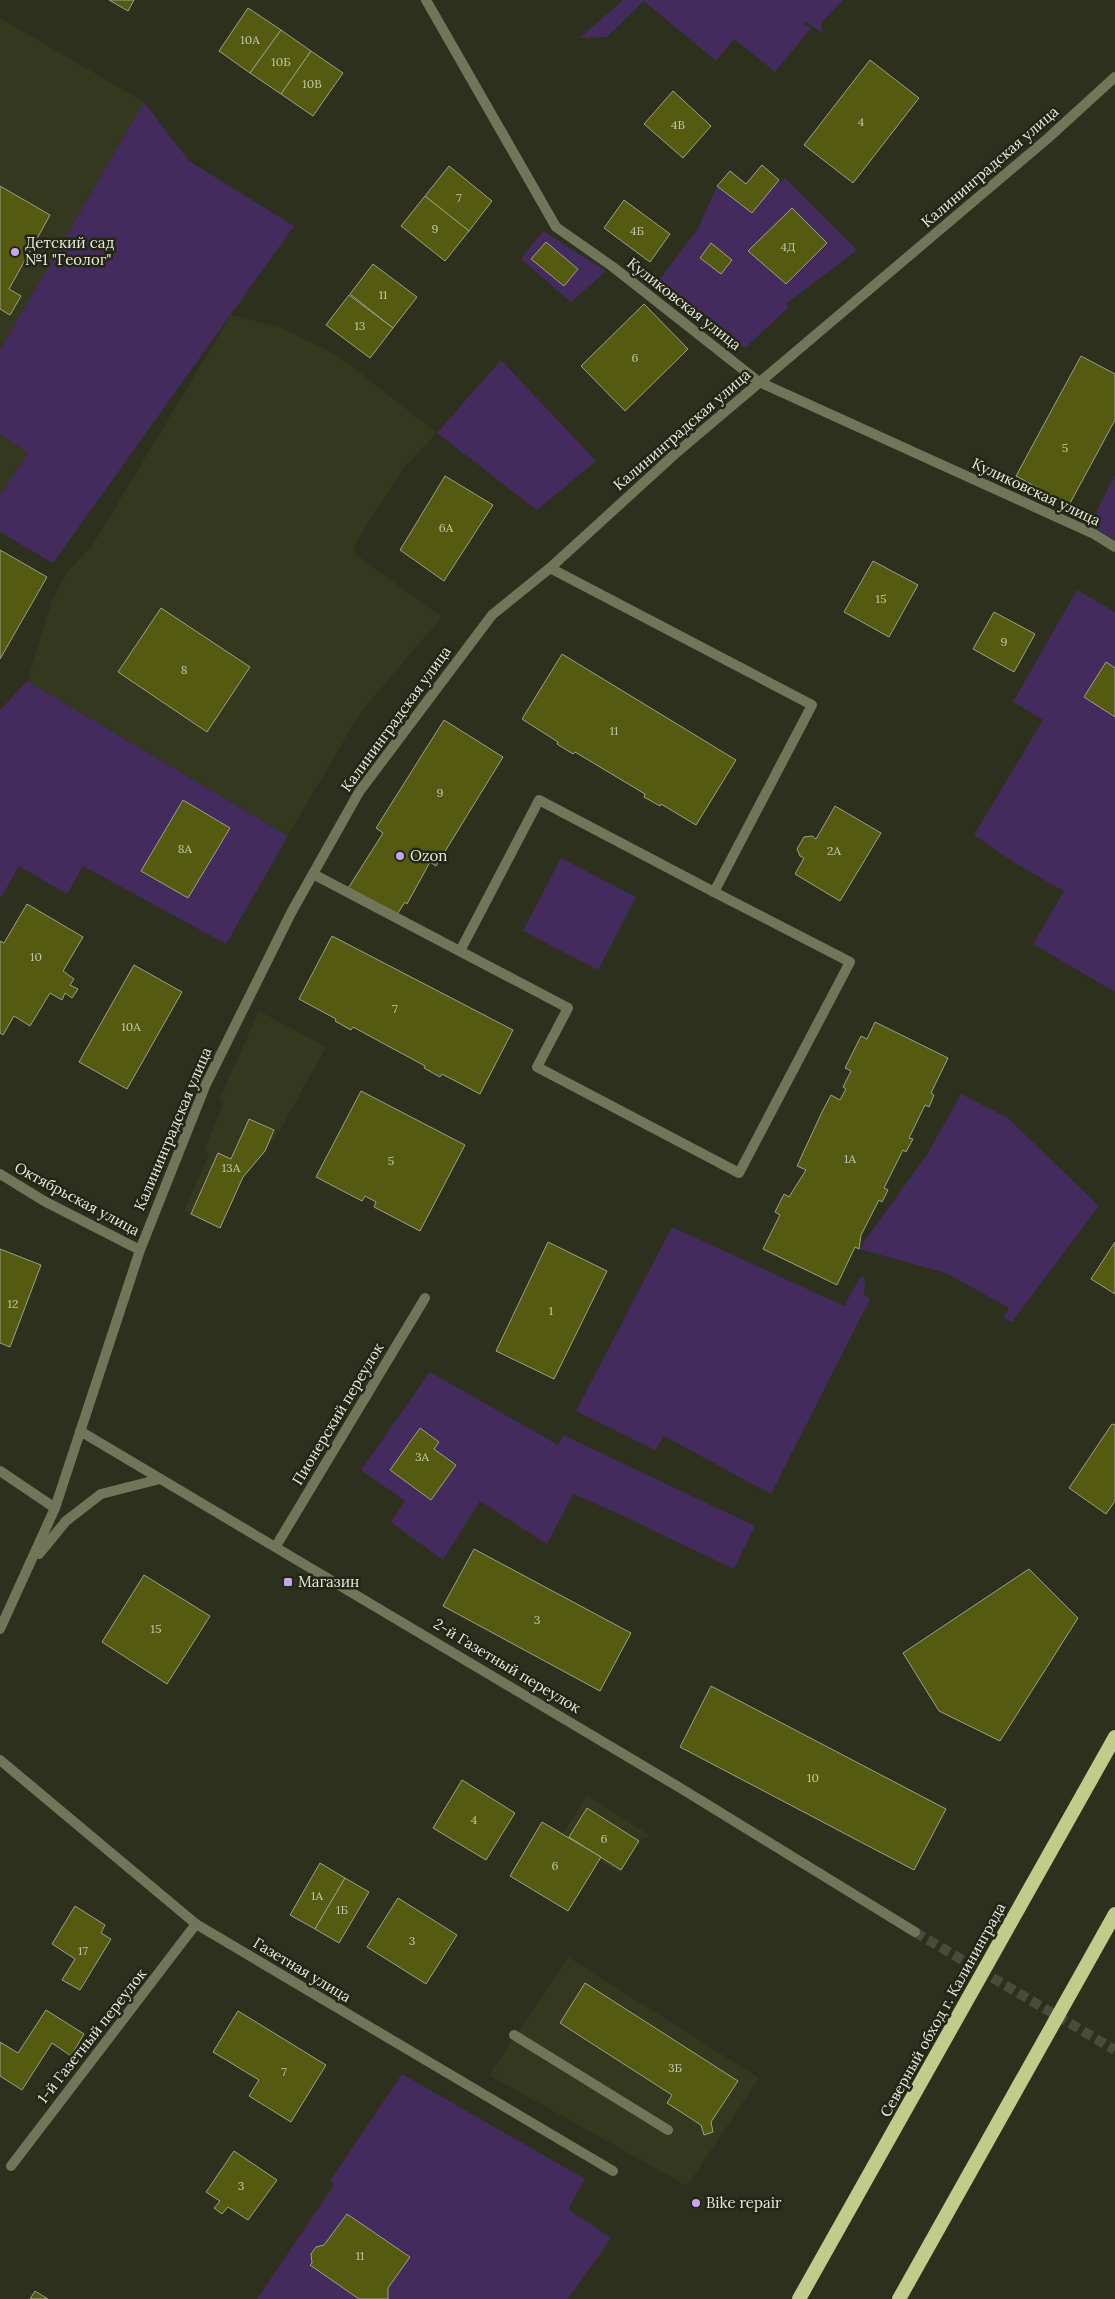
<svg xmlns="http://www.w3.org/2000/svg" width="1115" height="2299" viewBox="0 0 1115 2299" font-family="Lora,serif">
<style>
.built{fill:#34381e}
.green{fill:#432b5d}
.building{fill:#545b10;stroke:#9ca08a}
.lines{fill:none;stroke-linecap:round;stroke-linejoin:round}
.tertiary-tunnel{stroke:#494c3a;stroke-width:10;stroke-dasharray:10 5;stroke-linecap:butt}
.service{stroke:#71765a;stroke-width:10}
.minor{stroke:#71765a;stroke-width:10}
.tertiary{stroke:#71765a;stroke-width:10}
.trunk{stroke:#c2cc8a;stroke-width:14}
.poi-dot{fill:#c6a6f0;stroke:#232614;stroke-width:2}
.labels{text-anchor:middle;stroke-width:5;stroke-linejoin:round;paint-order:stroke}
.number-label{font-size:12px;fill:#c2c6aa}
.street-label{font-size:15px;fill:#e7eade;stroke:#232614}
.poi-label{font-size:15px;fill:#e7eade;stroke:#232614;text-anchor:start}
</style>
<rect width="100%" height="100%" fill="#2d301d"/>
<g class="built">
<path d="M0,18L144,102L0,350Z"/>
<path d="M231,315L279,327L337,355L437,433L403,469L357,541L354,553L442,617L360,713L288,836L27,681L53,598L68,571L92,546Z"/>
<path d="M0,434L28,453L0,495Z"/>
<path d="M259,1011L326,1047L279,1132L243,1176L220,1228L184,1211L209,1154L204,1151L223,1103L219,1100Z"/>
<path d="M587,1795L649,1835L638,1843L619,1873L561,1836Z"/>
<path d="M568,1957L759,2078L687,2186L489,2075Z"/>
</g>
<g class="green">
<path d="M623,0H843L821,23L823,34L806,21L804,24L811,28L775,72L734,39L716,61L644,1L607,37L580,38Z"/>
<path d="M144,102L189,161L294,226L53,563L0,532V495L28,453L0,434V350Z"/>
<path d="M761,165L781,182L785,178L857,250L786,304L789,307L745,348L653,288L698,229L717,186L730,170L746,183Z"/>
<path d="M543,231L606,271L571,302L521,259Z"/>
<path d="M501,360L596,461L537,510L437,433Z"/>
<path d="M1115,475V540L1090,525Z"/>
<path d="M1077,590L1115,612V992L1033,944L1064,891L1018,865L974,835L1043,720L1013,702Z"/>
<path d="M27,681L288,836L226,944L83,866L67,894L19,866L0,899V710Z"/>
<path d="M561,858L636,897L598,970L523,931Z"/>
<path d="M961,1094L1008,1118L1099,1206L1012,1322L1003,1318L1009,1308L946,1273L859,1249L928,1153Z"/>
<path d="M672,1227L844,1306L861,1276L865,1278L864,1294L870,1299L771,1494L664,1436L655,1450L576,1411Z"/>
<path d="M430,1372L558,1445L563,1435L755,1526L734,1569L617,1513L573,1494L547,1544L480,1501L443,1560L391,1522L405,1501L361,1470Z"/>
<path d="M402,2074L585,2179L568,2209L611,2238L568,2299H257L334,2185L330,2181Z"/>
</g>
<g class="building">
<path d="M109,0H134L128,11Z"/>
<path d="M248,8L281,30L250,73L219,51Z"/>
<path d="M281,30L311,51L281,94L250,73Z"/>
<path d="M311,51L343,73L313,116L281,94Z"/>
<path d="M870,60L919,98L853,183L804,145Z"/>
<path d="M673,91L711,126L683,158L644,124Z"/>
<path d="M762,165L779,180L752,213L717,186L730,171L746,184Z"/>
<path d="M449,166L492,201L469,231L425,196Z"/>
<path d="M0,186L50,215L9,289L21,296L10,315L0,309Z"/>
<path d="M425,196L469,231L445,261L401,226Z"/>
<path d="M624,200L670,234L650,262L604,228Z"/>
<path d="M792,208L827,243L786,284L748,251Z"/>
<path d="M546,242L578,269L564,286L531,259Z"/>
<path d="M711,243L732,260L721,274L700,258Z"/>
<path d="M373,264L417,297L393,328L350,294Z"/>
<path d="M349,295L393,328L370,358L326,325Z"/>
<path d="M644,304L688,349L625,411L581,366Z"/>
<path d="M1081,356L1115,374V420L1069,505L1016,476Z"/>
<path d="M445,476L493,505L444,581L400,550Z"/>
<path d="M0,550L47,577L0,659Z"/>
<path d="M873,561L918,585L889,637L844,612Z"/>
<path d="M161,608L250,667L207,732L118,672Z"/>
<path d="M994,612L1035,634L1014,672L973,649Z"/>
<path d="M562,654L736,760L696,825L661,804L660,806L644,797L645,794L575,752L573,754L557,744L558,742L522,719Z"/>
<path d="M1106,662L1115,668V717L1084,697Z"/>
<path d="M444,720L503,757L436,866L430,862L407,904L405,902L394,919L347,890L383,833L376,828Z"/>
<path d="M183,800L230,828L188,898L141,871Z"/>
<path d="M835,806L881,833L840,901L795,874L804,858L800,856L797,849L804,837L812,836L816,839Z"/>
<path d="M27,904L83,937L63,971L74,979L70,985L78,989L72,998L65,993L62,1000L50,993L30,1026L14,1016L3,1035L0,1033V941L4,943Z"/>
<path d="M332,936L513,1030L480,1094L442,1074L440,1077L424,1068L425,1066L353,1027L351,1030L335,1021L336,1019L299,999Z"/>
<path d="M134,965L182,992L127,1089L79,1062Z"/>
<path d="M875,1022L948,1058L931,1093L934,1095L929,1107L925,1105L909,1138L913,1139L906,1152L903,1150L884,1188L888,1190L882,1202L879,1200L861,1235L859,1249L855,1247L837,1285L763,1249L780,1215L775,1212L784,1194L789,1197L806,1170L797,1166L822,1112L831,1095L840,1100L846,1089L843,1087L851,1071L845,1068L861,1036L867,1039Z"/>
<path d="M361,1091L465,1145L420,1231L374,1207L376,1202L365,1196L362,1201L316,1177Z"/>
<path d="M249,1119L274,1130L265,1151L243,1177L220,1228L191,1214L218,1153L231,1159Z"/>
<path d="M548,1242L607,1271L554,1379L496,1351Z"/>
<path d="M1115,1242V1294L1091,1279Z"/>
<path d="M0,1249L41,1265L10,1347L0,1343Z"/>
<path d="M1112,1424L1115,1425V1501L1106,1514L1069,1488Z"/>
<path d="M420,1428L439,1442L434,1449L456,1465L431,1500L390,1470Z"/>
<path d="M474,1549L631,1633L600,1691L443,1606Z"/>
<path d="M1029,1569L1078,1618L1000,1741L939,1711L903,1653Z"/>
<path d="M144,1575L210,1616L167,1684L102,1642Z"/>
<path d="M711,1686L946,1809L914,1870L680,1747Z"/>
<path d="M462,1780L515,1813L486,1860L433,1828Z"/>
<path d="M587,1808L639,1841L621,1870L569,1837Z"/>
<path d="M542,1822L601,1857L568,1911L510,1876Z"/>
<path d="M320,1863L345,1878L315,1929L290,1915Z"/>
<path d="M345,1878L369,1892L339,1943L315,1929Z"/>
<path d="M398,1898L457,1935L426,1984L367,1947Z"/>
<path d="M75,1906L105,1925L101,1933L111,1939L80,1990L62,1980L75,1959L52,1944Z"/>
<path d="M585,1983L738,2081L711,2122L713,2132L704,2135L701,2125L667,2103L672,2095L560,2023Z"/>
<path d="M46,2010L84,2034L71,2056L52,2043L22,2090L0,2076V2042L18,2053Z"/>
<path d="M238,2011L326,2065L291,2122L249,2096L259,2080L213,2052Z"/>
<path d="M234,2151L277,2180L248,2220L228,2207L222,2214L214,2208L220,2201L206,2192Z"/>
<path d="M347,2214L410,2257L388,2288V2299H359L310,2265L312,2263L311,2254L316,2247L324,2245Z"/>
<path d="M35,2291L48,2299H30Z"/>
</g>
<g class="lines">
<path class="tertiary-tunnel" d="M915,1932L1115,2050"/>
<g class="service">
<path d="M313,874L568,1008L537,1067L739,1173L850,962L714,892L812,705L550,568"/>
<path d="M460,951L539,800L714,892"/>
<path d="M276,1546L425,1298"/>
<path d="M514,2035L668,2130"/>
</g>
<g class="minor">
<path d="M426,0L556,227L613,267L759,382L1094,534L1115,547"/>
<path d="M0,1471L55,1508"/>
<path d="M0,1760L196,1924L613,2171"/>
<path d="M11,2166L196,1924"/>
</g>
<g class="tertiary">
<path d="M0,1174L44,1201L140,1250"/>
<path d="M80,1431L682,1789L915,1932"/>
<path d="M39,1554L66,1521L101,1494L160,1479"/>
<path d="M0,1629L55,1508L140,1250L206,1084L291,913L359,792L492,615L550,568L675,454L1047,139L1115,77"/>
</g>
<g class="trunk">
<path d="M799,2299L1115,1737"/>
<path d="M899,2299L1115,1914"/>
</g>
</g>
<g class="poi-dot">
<circle cx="15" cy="252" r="5"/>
<circle cx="400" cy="856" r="5"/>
<rect x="283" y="1577" width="10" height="10" rx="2.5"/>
<circle cx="696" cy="2203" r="5"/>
</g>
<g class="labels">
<g class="number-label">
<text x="250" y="44">10А</text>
<text x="281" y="66">10Б</text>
<text x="312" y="88">10В</text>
<text x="861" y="126">4</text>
<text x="678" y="129">4В</text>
<text x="459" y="202">7</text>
<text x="435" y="233">9</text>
<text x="637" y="235">4Б</text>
<text x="788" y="251">4Д</text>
<text x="383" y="299">11</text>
<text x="360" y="330">13</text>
<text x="635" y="362">6</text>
<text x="1065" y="452">5</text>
<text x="446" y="532">6А</text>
<text x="881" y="603">15</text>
<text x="1004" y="646">9</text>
<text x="184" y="674">8</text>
<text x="614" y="735">11</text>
<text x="440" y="797">9</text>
<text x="185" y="853">8А</text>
<text x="834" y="855">2А</text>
<text x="36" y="961">10</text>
<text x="395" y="1013">7</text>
<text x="131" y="1031">10А</text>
<text x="850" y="1163">1А</text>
<text x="391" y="1165">5</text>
<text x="231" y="1172">13А</text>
<text x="13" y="1308">12</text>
<text x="551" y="1315">1</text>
<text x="422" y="1461">3А</text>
<text x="537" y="1624">3</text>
<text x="156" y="1633">15</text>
<text x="813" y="1782">10</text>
<text x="474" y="1824">4</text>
<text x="604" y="1843">6</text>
<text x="555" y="1870">6</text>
<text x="317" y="1900">1А</text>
<text x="342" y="1914">1Б</text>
<text x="412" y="1945">3</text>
<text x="83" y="1955">17</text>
<text x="675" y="2072">3Б</text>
<text x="284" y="2076">7</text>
<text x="241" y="2190">3</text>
<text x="360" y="2260">11</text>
</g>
<g class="street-label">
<text transform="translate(990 167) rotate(-41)" y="5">Калининградская улица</text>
<text transform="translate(684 304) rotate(38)" y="5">Куликовская улица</text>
<text transform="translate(682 430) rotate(-41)" y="5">Калининградская улица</text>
<text transform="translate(1036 492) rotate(25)" y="5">Куликовская улица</text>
<text transform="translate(396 719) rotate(-54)" y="5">Калининградская улица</text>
<text transform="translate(173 1129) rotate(-67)" y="5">Калининградская улица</text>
<text transform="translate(77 1199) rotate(28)" y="5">Октябрьская улица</text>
<text transform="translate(338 1414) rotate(-59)" y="5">Пионерский переулок</text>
<text transform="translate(507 1666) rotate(31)" y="5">2-й Газетный переулок</text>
<text transform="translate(302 1970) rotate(31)" y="5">Газетная улица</text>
<text transform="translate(943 2010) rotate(-61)" y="5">Северный обход г. Калининграда</text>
<text transform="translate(92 2036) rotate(-52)" y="5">1-й Газетный переулок</text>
</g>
<g class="poi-label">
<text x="25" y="248">Детский сад<tspan x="25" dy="17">№1 "Геолог"</tspan></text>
<text x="410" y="861">Ozon</text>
<text x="298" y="1587">Магазин</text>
<text x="706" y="2208">Bike repair</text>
</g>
</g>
</svg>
